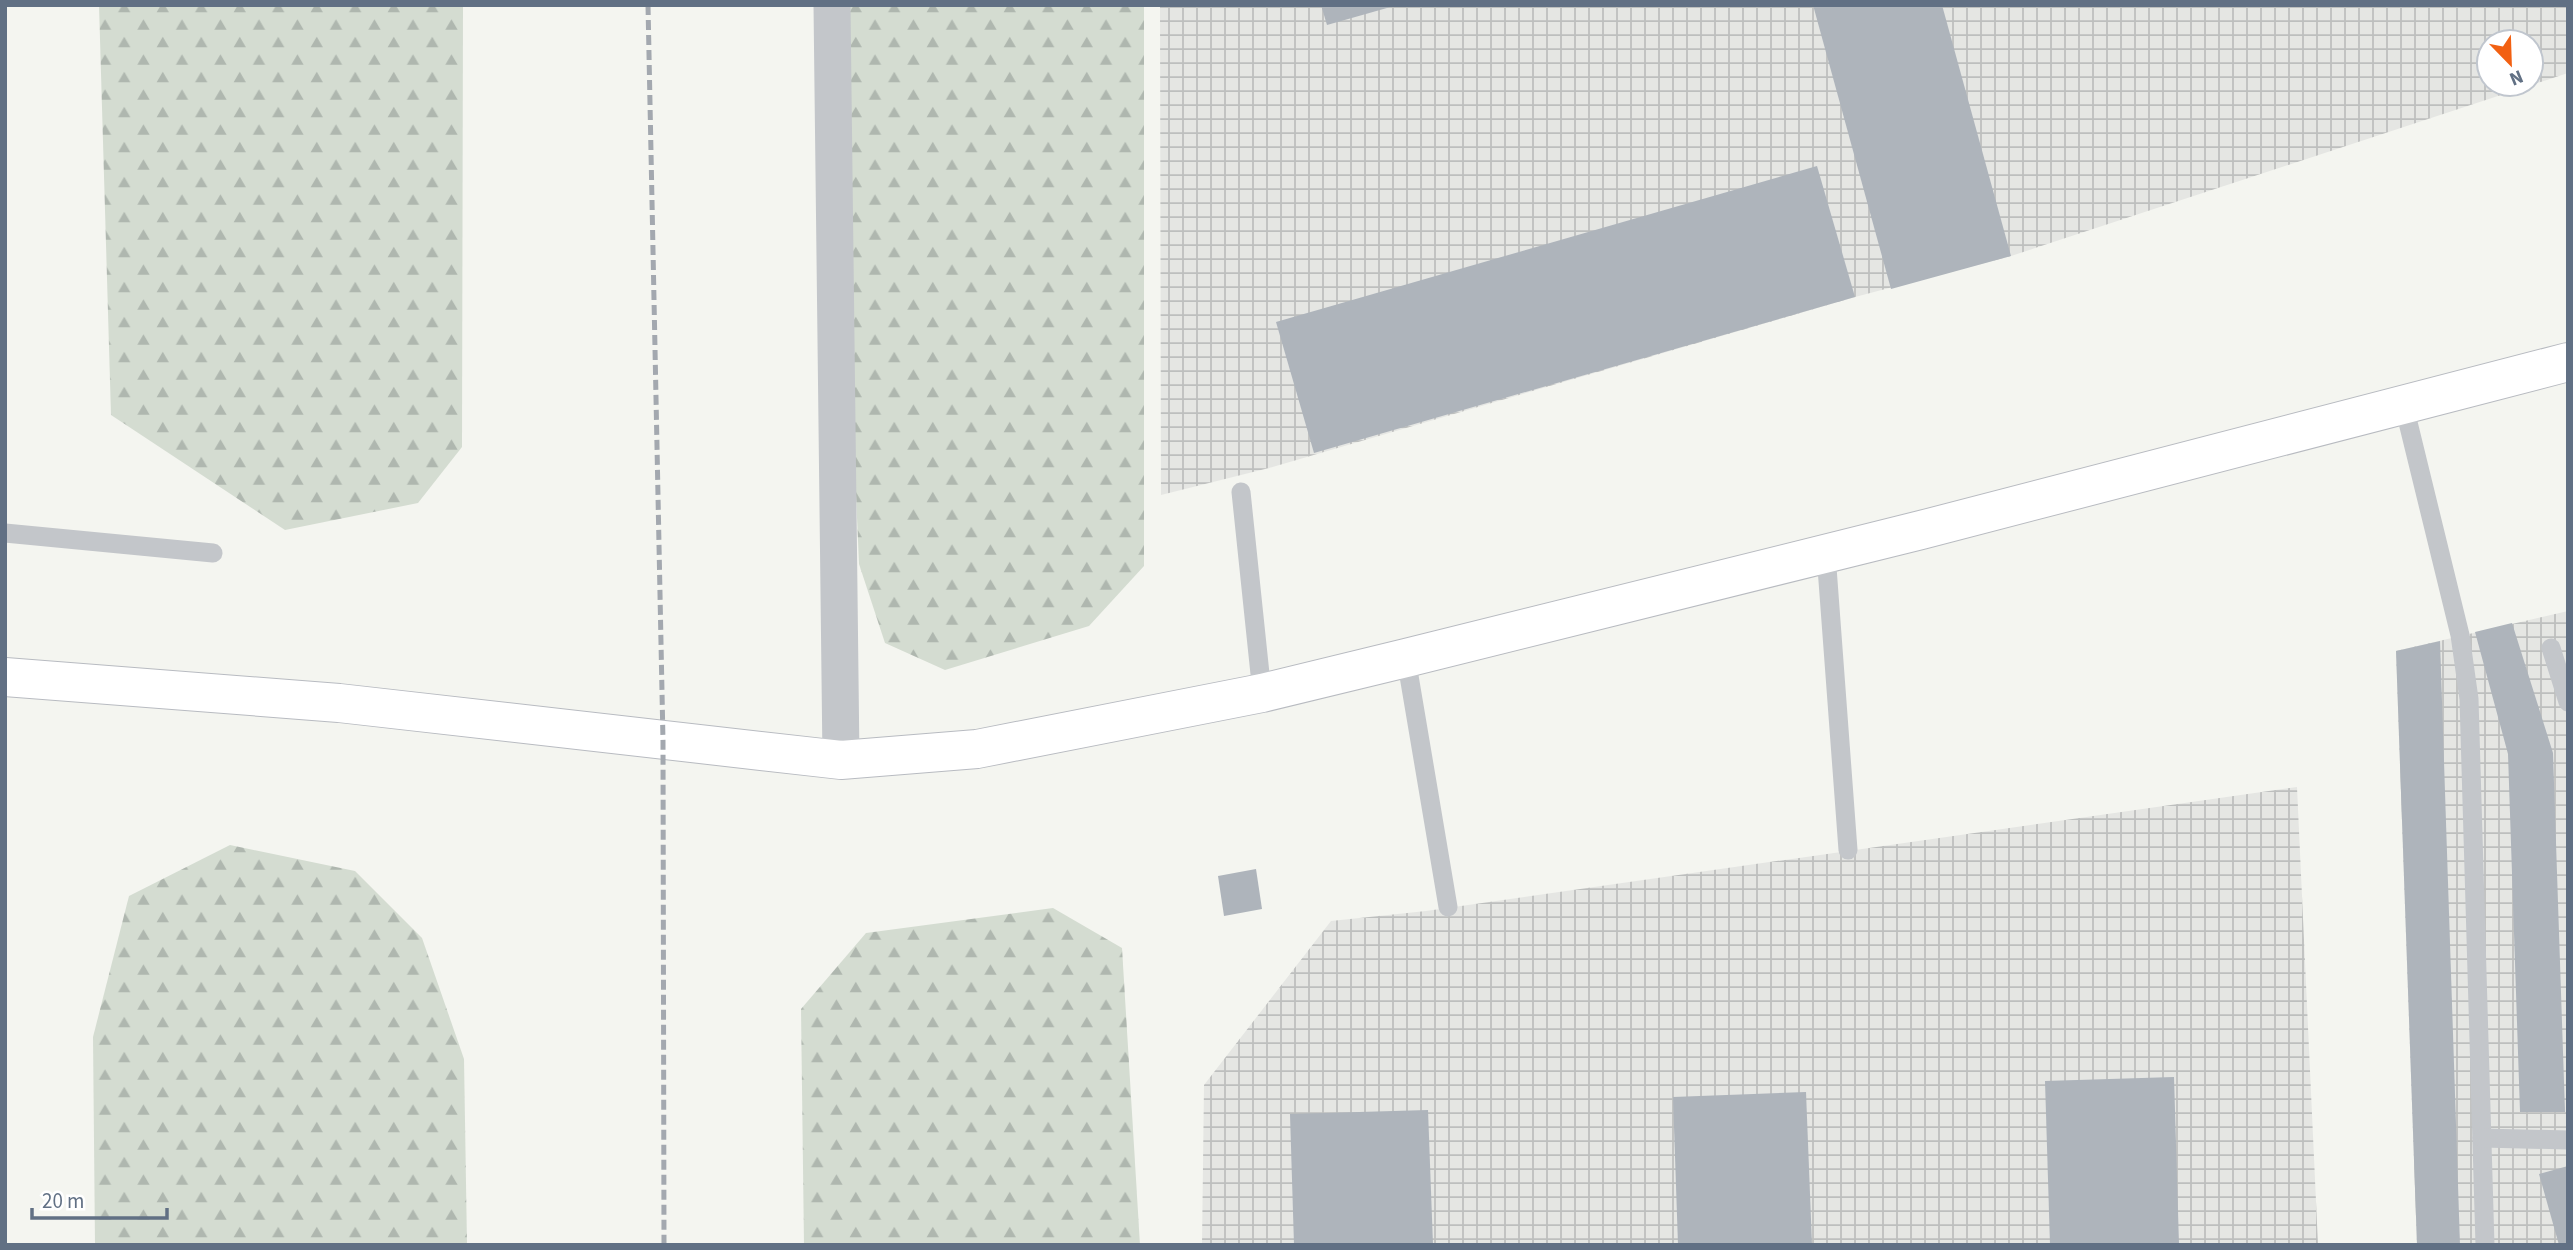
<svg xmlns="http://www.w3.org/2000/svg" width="2573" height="1250" viewBox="0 0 2573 1250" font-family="'Source Sans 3',sans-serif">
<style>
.industrial{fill:url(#industrial-grid);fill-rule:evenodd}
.forest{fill:url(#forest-firs)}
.building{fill:#aeb4bb}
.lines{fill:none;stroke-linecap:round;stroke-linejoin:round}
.secondary-casing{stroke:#b8bbc1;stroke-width:40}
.lane{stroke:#c3c6ca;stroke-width:19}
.street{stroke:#c3c6ca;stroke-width:37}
.secondary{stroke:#fff;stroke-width:38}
.rail{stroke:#a3a8af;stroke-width:5;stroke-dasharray:10 5;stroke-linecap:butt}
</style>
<defs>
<pattern id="industrial-grid" width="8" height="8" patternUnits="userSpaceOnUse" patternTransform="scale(1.75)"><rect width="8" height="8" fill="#e5e6e3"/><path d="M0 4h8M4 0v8" fill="none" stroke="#bdbfbe"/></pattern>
<pattern id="forest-firs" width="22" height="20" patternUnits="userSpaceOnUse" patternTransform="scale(1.75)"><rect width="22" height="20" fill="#d4dcd1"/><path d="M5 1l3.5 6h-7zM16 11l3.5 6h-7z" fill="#afb7af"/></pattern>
</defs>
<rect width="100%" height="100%" fill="#f4f5f0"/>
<g class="industrial">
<path d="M1160,5H2568V73L2011,256L1855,297L1269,468L1161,495ZM2489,42H2531V84H2489Z"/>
<path d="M2568,611V1245H2417L2396,651Z"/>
<path d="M2297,787L2318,1245H1202L1204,1085L1331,921L1426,911Z"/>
</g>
<g class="forest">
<path d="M99,5H463L462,447L418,503L285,530L111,415Z"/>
<path d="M835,5H1144V566L1089,626L945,670L885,643L859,564Z"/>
<path d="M230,845L355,871L422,938L464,1059L467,1245H95L93,1037L129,896Z"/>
<path d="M1053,908L1122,948L1140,1245H804L801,1009L866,933Z"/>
</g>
<g class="building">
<path d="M1321,5H1393L1394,6L1327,25Z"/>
<path d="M1813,5H1942L2011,256L1891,289Z"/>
<path d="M1817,166L1855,297L1314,453L1276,322Z"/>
<path d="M2512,623L2553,753L2565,1112H2520L2508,754L2475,632Z"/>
<path d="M2440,641L2460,1245H2417L2396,651Z"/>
<path d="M1256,869L1262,909L1224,916L1218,876Z"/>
<path d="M2174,1077L2179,1245H2050L2045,1081Z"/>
<path d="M1806,1092L1812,1245H1678L1673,1097Z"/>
<path d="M1428,1110L1433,1245H1294L1290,1114Z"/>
<path d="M2568,1166V1245H2559L2539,1174Z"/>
</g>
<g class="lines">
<g class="secondary-casing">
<path id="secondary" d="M5,677L339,703L841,760L977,749L1262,693L1406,658L1921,530L2568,362"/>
</g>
<g class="lane">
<path d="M2404,406L2460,635L2469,699L2485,1245"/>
<path d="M1241,492L1262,693"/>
<path d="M5,533L213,553"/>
<path d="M1826,554L1848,850"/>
<path d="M2551,648L2568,702"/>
<path d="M1406,658L1448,907"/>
<path d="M2482,1138L2568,1140"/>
</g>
<path class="street" d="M832,5L841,760"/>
<use href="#secondary" class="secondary"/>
<path class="rail" d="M648,5L663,741L664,1245"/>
</g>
<rect width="2573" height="1250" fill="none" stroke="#617084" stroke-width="14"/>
<g transform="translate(2510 63) rotate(157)"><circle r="33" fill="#ffffff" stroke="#c0c6ce" stroke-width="2"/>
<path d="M0-5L12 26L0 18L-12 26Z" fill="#f26012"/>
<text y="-10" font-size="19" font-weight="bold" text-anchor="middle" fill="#617084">N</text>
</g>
<path d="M32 1208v10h135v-10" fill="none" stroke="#617084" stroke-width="3.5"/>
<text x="42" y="1208" font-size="21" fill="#617084" stroke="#ffffff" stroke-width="5" paint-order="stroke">20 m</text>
</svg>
